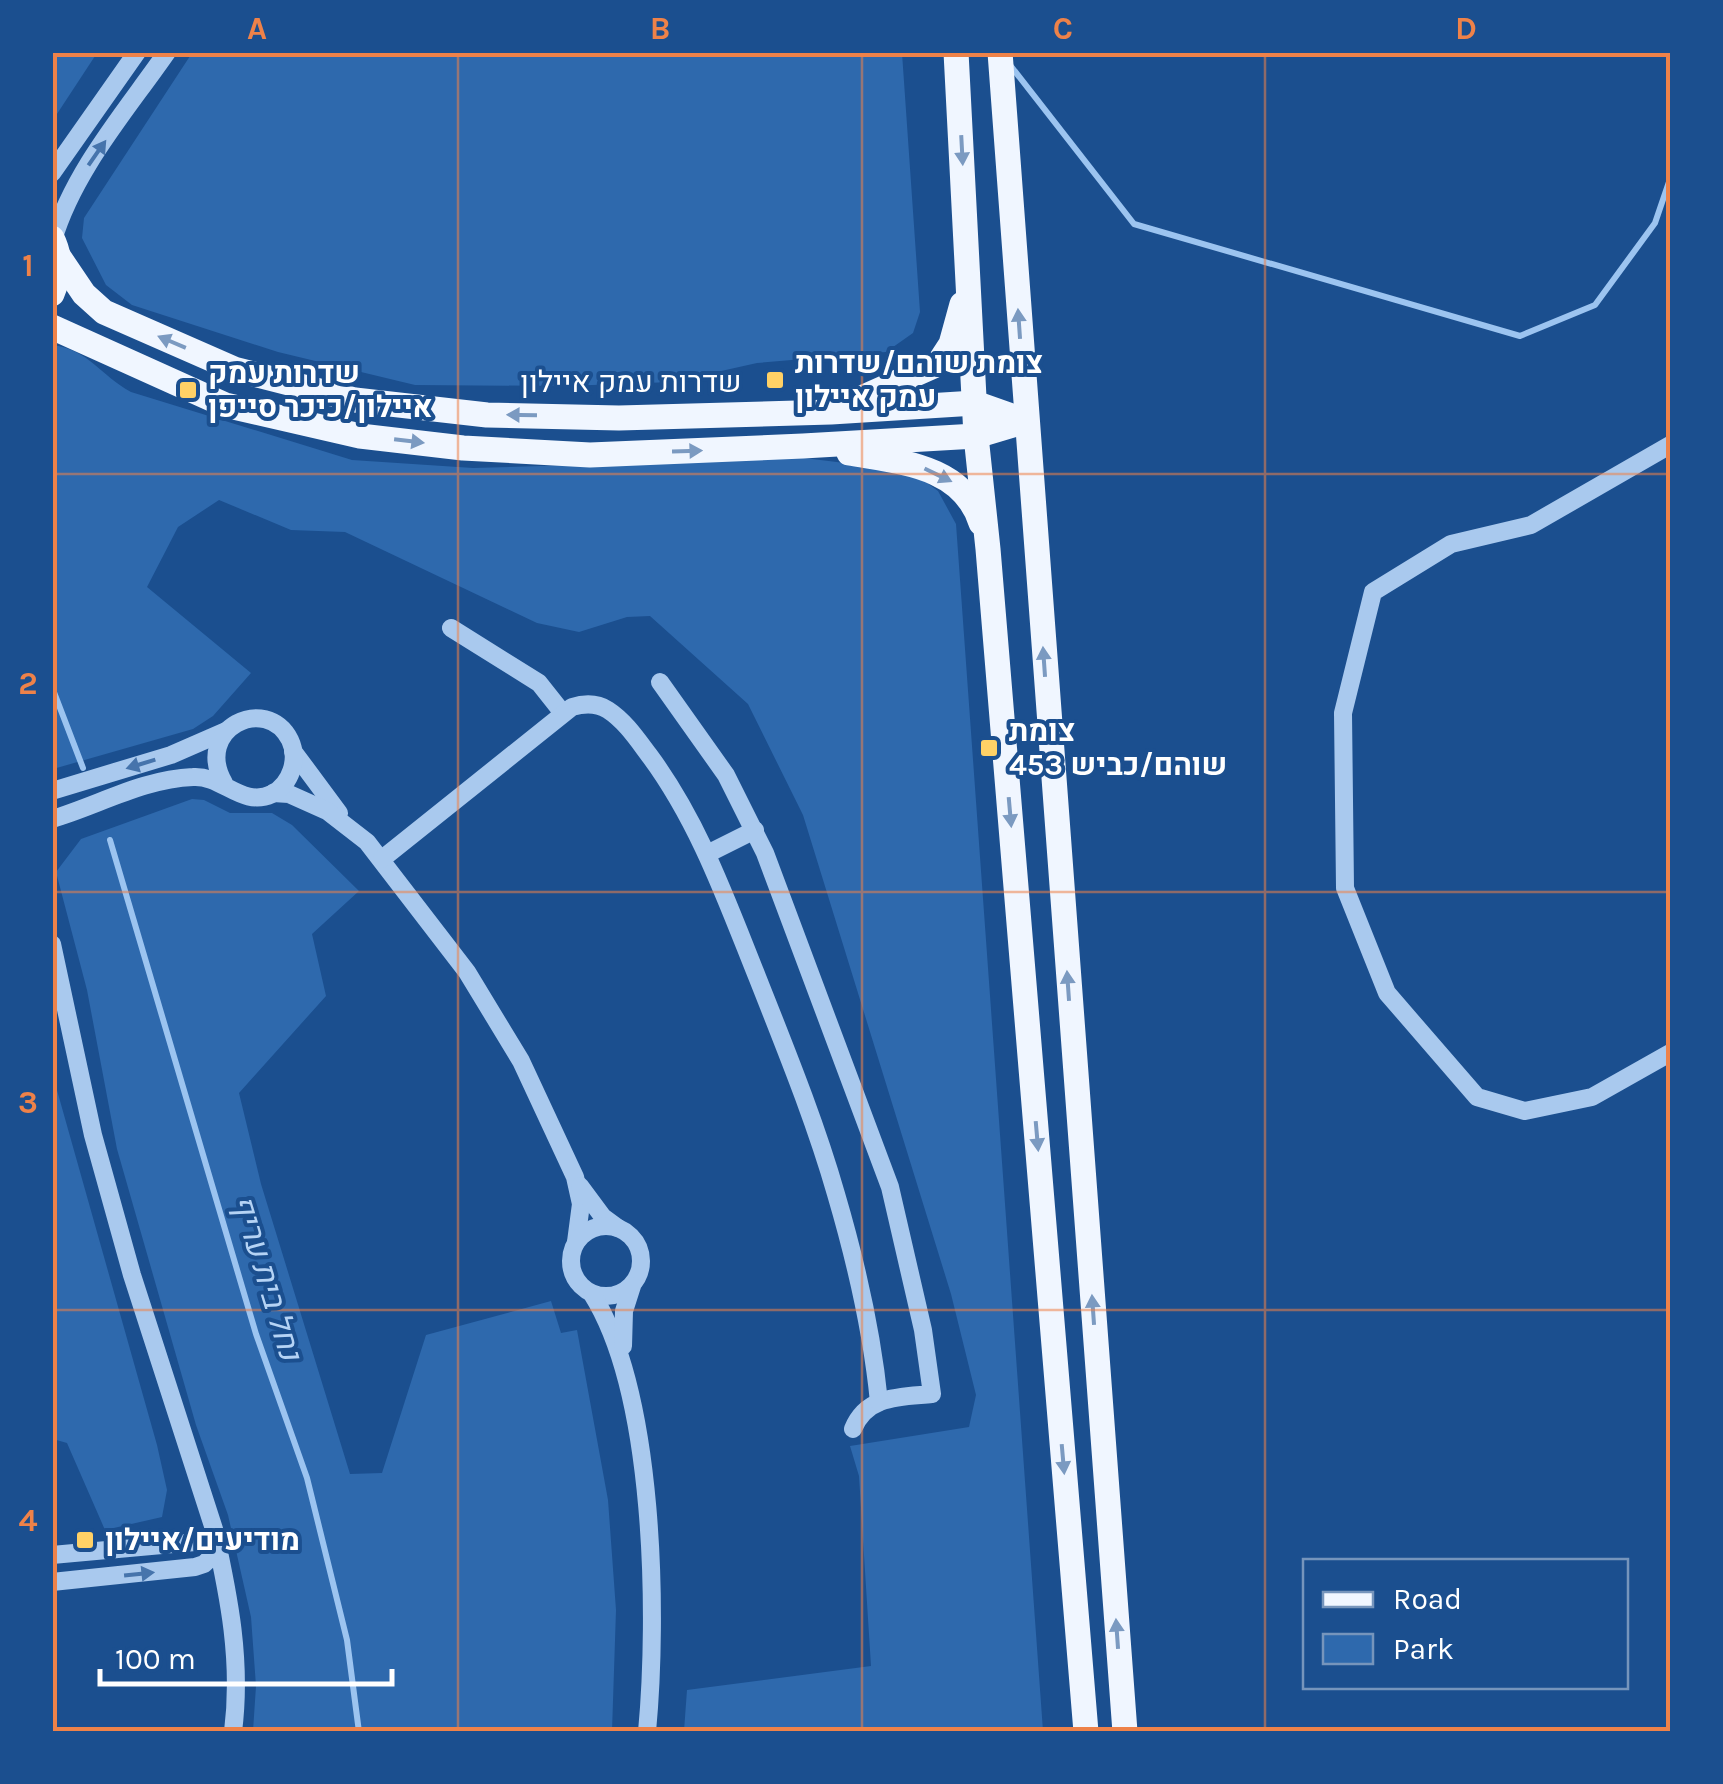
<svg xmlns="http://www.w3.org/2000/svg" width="1723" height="1784" viewBox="0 0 1723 1784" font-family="Karla,Heebo,sans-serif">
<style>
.green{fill:#2e69ad}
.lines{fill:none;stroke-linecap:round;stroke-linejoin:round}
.stream{stroke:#9cc4f0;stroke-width:6}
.minor{stroke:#a9c9ee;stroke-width:18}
.major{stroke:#f0f6ff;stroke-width:25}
.oneway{fill:#7b9ac1}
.oneway2{fill:#4674ac}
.grid{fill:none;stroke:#ee8249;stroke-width:2.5;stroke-opacity:0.55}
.poi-dot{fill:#ffd166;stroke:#1b4f8f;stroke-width:4}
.labels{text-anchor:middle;stroke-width:8;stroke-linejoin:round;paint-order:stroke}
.poi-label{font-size:30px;font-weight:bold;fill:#fff;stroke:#1b4f8f;text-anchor:start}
.street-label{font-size:30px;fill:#fff;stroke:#1b4f8f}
.water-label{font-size:32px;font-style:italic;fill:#b5d3f5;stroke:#1b4f8f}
.neatline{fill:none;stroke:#ee8249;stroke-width:4}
.grid-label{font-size:32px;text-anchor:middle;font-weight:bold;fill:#ee8249}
</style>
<rect width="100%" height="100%" fill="#1b4f8f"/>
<g class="green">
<path d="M53,52L97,53L53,120L52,53Z"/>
<path d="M192,53H902L920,312L913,333L886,352L757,363L672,382L566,386L415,385L278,352L132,305L106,285L82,238L84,218Z"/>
<path d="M53,345C89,350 100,375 131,392L352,460L473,468L804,458L894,469L919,477L938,491L956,524L1043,1731H684L687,1690L871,1666L859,1476L850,1446L969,1427L976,1395L951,1294L803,815L748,704L650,616L627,617L579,632L537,623L345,532L291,530L219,500L178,527L147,587L251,673L213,716L193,729L53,769Z"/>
<path d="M192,799L204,800L230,813H272L292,825L359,891L312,934L326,996L239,1093L261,1184L350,1474L382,1473L426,1335L551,1301L561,1333L577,1330L608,1500L616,1610L612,1731H253L256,1686L251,1617L228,1515L196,1425L117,1149L87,990L56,872L81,839Z"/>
<path d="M53,1076L157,1445L167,1490L162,1517L105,1530L67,1443L53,1439Z"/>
</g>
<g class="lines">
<g class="stream">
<path d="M1010,65L1134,224L1520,336L1595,305L1655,223L1670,179"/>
<path d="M52,687L83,768"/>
<path d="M110,840L256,1334L307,1478L347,1640L359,1732"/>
</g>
<g class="minor">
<path d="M52,173L137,52"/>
<path d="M53,240C74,170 126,111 167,52"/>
<path d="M1670,445L1531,525L1451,544L1373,592L1343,713L1345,888L1387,993L1477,1097L1525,1111L1592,1097L1670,1053"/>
<path d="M451,628L539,683L562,712"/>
<path d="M660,682L726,775L765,853L890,1187L923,1330L932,1394C900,1397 867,1395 853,1429"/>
<path d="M293,751L339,813"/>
<path d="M52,791L171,755L226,731"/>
<path d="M273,793L289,794L327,811L367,842L467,972L521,1061L575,1177L581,1204L576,1242"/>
<path d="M52,819C99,805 143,779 193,777C222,775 242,808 272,794C291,784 299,759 290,740C266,693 193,729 224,783"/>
<path d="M707,854L755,830"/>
<path d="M382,859L572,707C585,703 597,703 608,710C625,721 637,739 649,755C699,822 727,902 758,979C786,1050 815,1121 836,1194C856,1262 872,1331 879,1402"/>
<path d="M52,944L93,1135L132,1275L214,1529C229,1597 242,1661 233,1732"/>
<path d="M580,1186L603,1217L618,1228"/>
<circle cx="606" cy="1261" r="35"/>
<path d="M592,1294C655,1394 658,1615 647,1732"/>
<path d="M623,1346L624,1311L632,1286"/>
<path d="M52,1555L195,1542L219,1550L204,1564L195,1567L52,1582"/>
</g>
<g class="major">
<path d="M956,52L976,436L988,549L1086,1732"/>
<path d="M1000,52L1125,1732"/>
<path d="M52,238C62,258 60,275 52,294"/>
<path d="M59,257L84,294L104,312L234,369L355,400L487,415L619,418L831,412L975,403L1026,421"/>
<path d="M52,327L225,405L360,436L463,448L590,455L803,446L976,436L1026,421"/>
<path d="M848,404L938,364L951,344L962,304"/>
<path d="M849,453C899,462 963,465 981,523"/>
</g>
</g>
<defs><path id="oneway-solid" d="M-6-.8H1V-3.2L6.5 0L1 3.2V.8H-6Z" transform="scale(2.5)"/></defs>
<g class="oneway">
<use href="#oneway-solid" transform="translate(962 150) rotate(87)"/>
<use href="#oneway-solid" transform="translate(1019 324) rotate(-94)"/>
<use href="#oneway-solid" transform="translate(172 342) rotate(-157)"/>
<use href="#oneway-solid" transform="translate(522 415) rotate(-179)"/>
<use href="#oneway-solid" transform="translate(409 441) rotate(7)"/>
<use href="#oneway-solid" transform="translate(687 451) rotate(-2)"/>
<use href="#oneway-solid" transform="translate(938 475) rotate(26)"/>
<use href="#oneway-solid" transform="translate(1044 662) rotate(-94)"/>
<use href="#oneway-solid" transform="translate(1010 812) rotate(85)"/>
<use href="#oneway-solid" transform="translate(1068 986) rotate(-94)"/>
<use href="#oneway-solid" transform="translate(1037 1136) rotate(85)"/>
<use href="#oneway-solid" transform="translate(1093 1310) rotate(-94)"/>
<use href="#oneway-solid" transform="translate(1063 1459) rotate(85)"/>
<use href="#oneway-solid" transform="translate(1117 1634) rotate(-94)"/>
</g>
<g class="oneway2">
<use href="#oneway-solid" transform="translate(97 153) rotate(-55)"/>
<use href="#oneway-solid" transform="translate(141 764) rotate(163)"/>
<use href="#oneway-solid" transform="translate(139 1574) rotate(-6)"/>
</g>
<path class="grid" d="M458,52V1732M862,52V1732M1265,52V1732M52,474H1670M52,892H1670M52,1310H1670"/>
<g class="poi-dot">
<rect x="765" y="370" width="20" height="20" rx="5"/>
<rect x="178" y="380" width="20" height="20" rx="5"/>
<rect x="979" y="738" width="20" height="20" rx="5"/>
<rect x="75" y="1530" width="20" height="20" rx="5"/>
</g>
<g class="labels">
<g class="poi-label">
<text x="795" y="373">צומת שוהם/שדרות<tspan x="795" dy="34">עמק איילון</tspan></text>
<text x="208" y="383">שדרות עמק<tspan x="208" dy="34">איילון/כיכר סייפן</tspan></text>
<text x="1009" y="741">צומת<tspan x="1009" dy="34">שוהם/כביש 453</tspan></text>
<text x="105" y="1550">מודיעים/איילון</text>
</g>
<g class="street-label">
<text x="631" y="392">שדרות עמק איילון</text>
</g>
<g class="water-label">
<text transform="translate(267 1277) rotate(73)" y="11">נחל בית עריף</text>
</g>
</g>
<rect width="1723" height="1784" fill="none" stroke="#1b4f8f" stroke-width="110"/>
<rect x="1303" y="1559" width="325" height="130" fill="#1b4f8f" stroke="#7695bc" stroke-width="2.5"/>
<rect x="1323" y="1592" width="50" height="15" fill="#f0f6ff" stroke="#7695bc" stroke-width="2.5"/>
<text x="1393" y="1609" font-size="30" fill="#ffffff">Road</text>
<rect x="1323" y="1634" width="50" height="30" fill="#2e69ad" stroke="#7695bc" stroke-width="2.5"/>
<text x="1393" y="1659" font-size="30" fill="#ffffff">Park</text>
<path d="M100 1669v15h292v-15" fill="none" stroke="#ffffff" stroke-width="5"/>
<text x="115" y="1669" font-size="30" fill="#ffffff" stroke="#1b4f8f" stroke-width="8" paint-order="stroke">100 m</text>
<rect x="55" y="55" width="1613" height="1674" class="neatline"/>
<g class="grid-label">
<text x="257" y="39">A</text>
<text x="660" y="39">B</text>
<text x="1063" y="39">C</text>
<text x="1466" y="39">D</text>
<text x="28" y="276">1</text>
<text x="28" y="694">2</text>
<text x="28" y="1113">3</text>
<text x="28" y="1531">4</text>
</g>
</svg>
